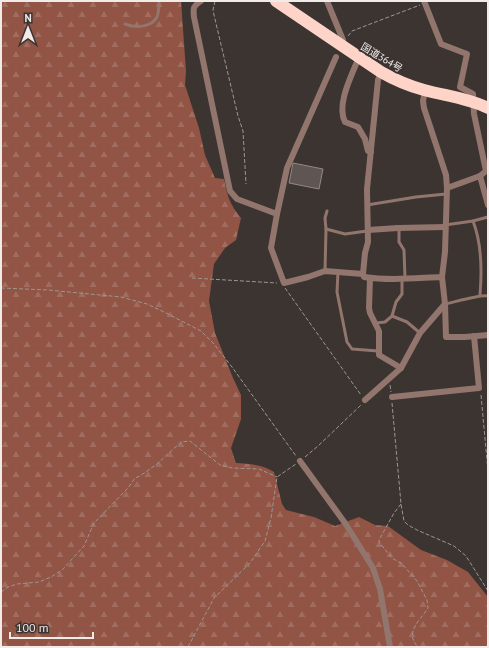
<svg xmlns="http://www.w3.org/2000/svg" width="489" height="648" viewBox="0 0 489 648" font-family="'PT Sans','Noto Sans JP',sans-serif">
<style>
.forest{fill:url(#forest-firs)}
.building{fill:#5f5654;stroke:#928885}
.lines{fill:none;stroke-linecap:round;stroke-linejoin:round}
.path{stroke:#9d9694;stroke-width:1;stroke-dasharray:4 2;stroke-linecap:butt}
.lane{stroke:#92756d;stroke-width:3}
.street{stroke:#92756d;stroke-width:6}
.highway{stroke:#fed3c8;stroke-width:12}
.labels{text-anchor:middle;stroke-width:4;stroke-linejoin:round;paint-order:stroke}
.street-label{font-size:10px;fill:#f1ebea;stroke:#3c3431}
</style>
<defs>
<pattern id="forest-firs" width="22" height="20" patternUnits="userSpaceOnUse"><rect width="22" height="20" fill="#915445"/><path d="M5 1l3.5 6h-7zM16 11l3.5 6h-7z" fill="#a16d60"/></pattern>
</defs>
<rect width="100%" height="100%" fill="#3c3431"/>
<path class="forest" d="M1,1H181L186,71L185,85L199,128L205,155L215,178L224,179C227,195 230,205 241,218L236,240L225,248L214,264L209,301L215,333L233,378L241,395V419L231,448L236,463C249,464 262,464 274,472L282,504L286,510L314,517L335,526L359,517L375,525L388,526L421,550L447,560L468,572L488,597V647H1Z"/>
<path class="building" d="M293,163L323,169L319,189L289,183Z"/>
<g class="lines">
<g class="path">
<path d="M215,1L213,10L214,15L238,116L243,131L246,184"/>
<path d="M348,36L352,31L420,5"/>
<path d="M192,278L277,283"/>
<path d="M1,288L48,290L121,297L147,304L164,312L201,331L213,343L232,367L296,456"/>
<path d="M285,288L361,395"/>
<path d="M390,385L391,392"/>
<path d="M481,395L488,471"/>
<path d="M392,403L401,504L404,521L408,525L417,530L454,546L466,556L488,591"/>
<path d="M305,457L318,446L361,405"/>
<path d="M401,504L394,513L379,540V542L392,558L402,564L417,581L427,600L428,608C420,621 404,632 418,647"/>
<path d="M1,592L8,587L17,584L39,582L51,577L62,570L84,546L94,523L128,488L135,478L140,476L157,464L181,442L190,441L220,465L232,468L259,469L277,477"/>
<path d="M188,647L214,598L250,563L265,541L271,518L277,477L296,464"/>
</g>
<g class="lane">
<path d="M125,24C135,28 151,28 157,17C159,12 159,6 159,1"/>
<path d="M367,205L416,197L446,194"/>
<path d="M473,221C482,244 482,271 480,295"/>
<path d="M445,225L473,221L488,217"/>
<path d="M399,228V242L404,250L405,278"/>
<path d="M326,229L345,234L367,231"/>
<path d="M325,271L326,229L325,218L327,211"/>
<path d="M338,272L337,292L347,342L352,349L378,351"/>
<path d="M445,304C455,302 481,294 488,296"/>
<path d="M392,316L407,322L420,333"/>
<path d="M376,323L385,322L392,316L396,302L402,294V280"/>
</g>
<g class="street">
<path d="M201,1C193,6 193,8 194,17L230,191L237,199L277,214"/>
<path d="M327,1L343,40L341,45"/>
<path d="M424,1L441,44L467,54L460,87L473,94L474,114L486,171L480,176L447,188"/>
<path d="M336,57L287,168L277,214L271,248L284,283L308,277L325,271L363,274L364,277C390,281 416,278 442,277"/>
<path d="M359,57C352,75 336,104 345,122L358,127L365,139L368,151L371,152"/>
<path d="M425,91L423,101L424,108L446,175L447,188L445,252L442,277L445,304L446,337H465L488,335"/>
<path d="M480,176L488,205"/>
<path d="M368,230L398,228L445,227"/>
<path d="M363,274L365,253L368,242L367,189L378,80L381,72"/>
<path d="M370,278L369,308L370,313L379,331V355L401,368"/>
<path d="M392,397L479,388L474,336"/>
<path d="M365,400L401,368L420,333L445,304"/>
<path d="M300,461L345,523L373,568L380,589L390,647"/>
</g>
<path class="highway" d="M276,1L381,72C395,80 409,86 424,90C446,96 468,98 488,108"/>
</g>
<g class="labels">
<g class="street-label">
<text transform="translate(382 57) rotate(31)" y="4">国道364号</text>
</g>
</g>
<rect width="489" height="648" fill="none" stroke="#f1ebea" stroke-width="4"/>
<g transform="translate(28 28)" stroke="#3c3431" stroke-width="3" paint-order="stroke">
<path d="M0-3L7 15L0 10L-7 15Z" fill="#f1ebea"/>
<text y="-6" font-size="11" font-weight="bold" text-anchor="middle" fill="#f1ebea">N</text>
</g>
<path d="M10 632v6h83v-6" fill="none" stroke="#f1ebea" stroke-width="2"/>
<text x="16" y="632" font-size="12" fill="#f1ebea" stroke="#3c3431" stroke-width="3" paint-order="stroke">100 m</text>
</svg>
